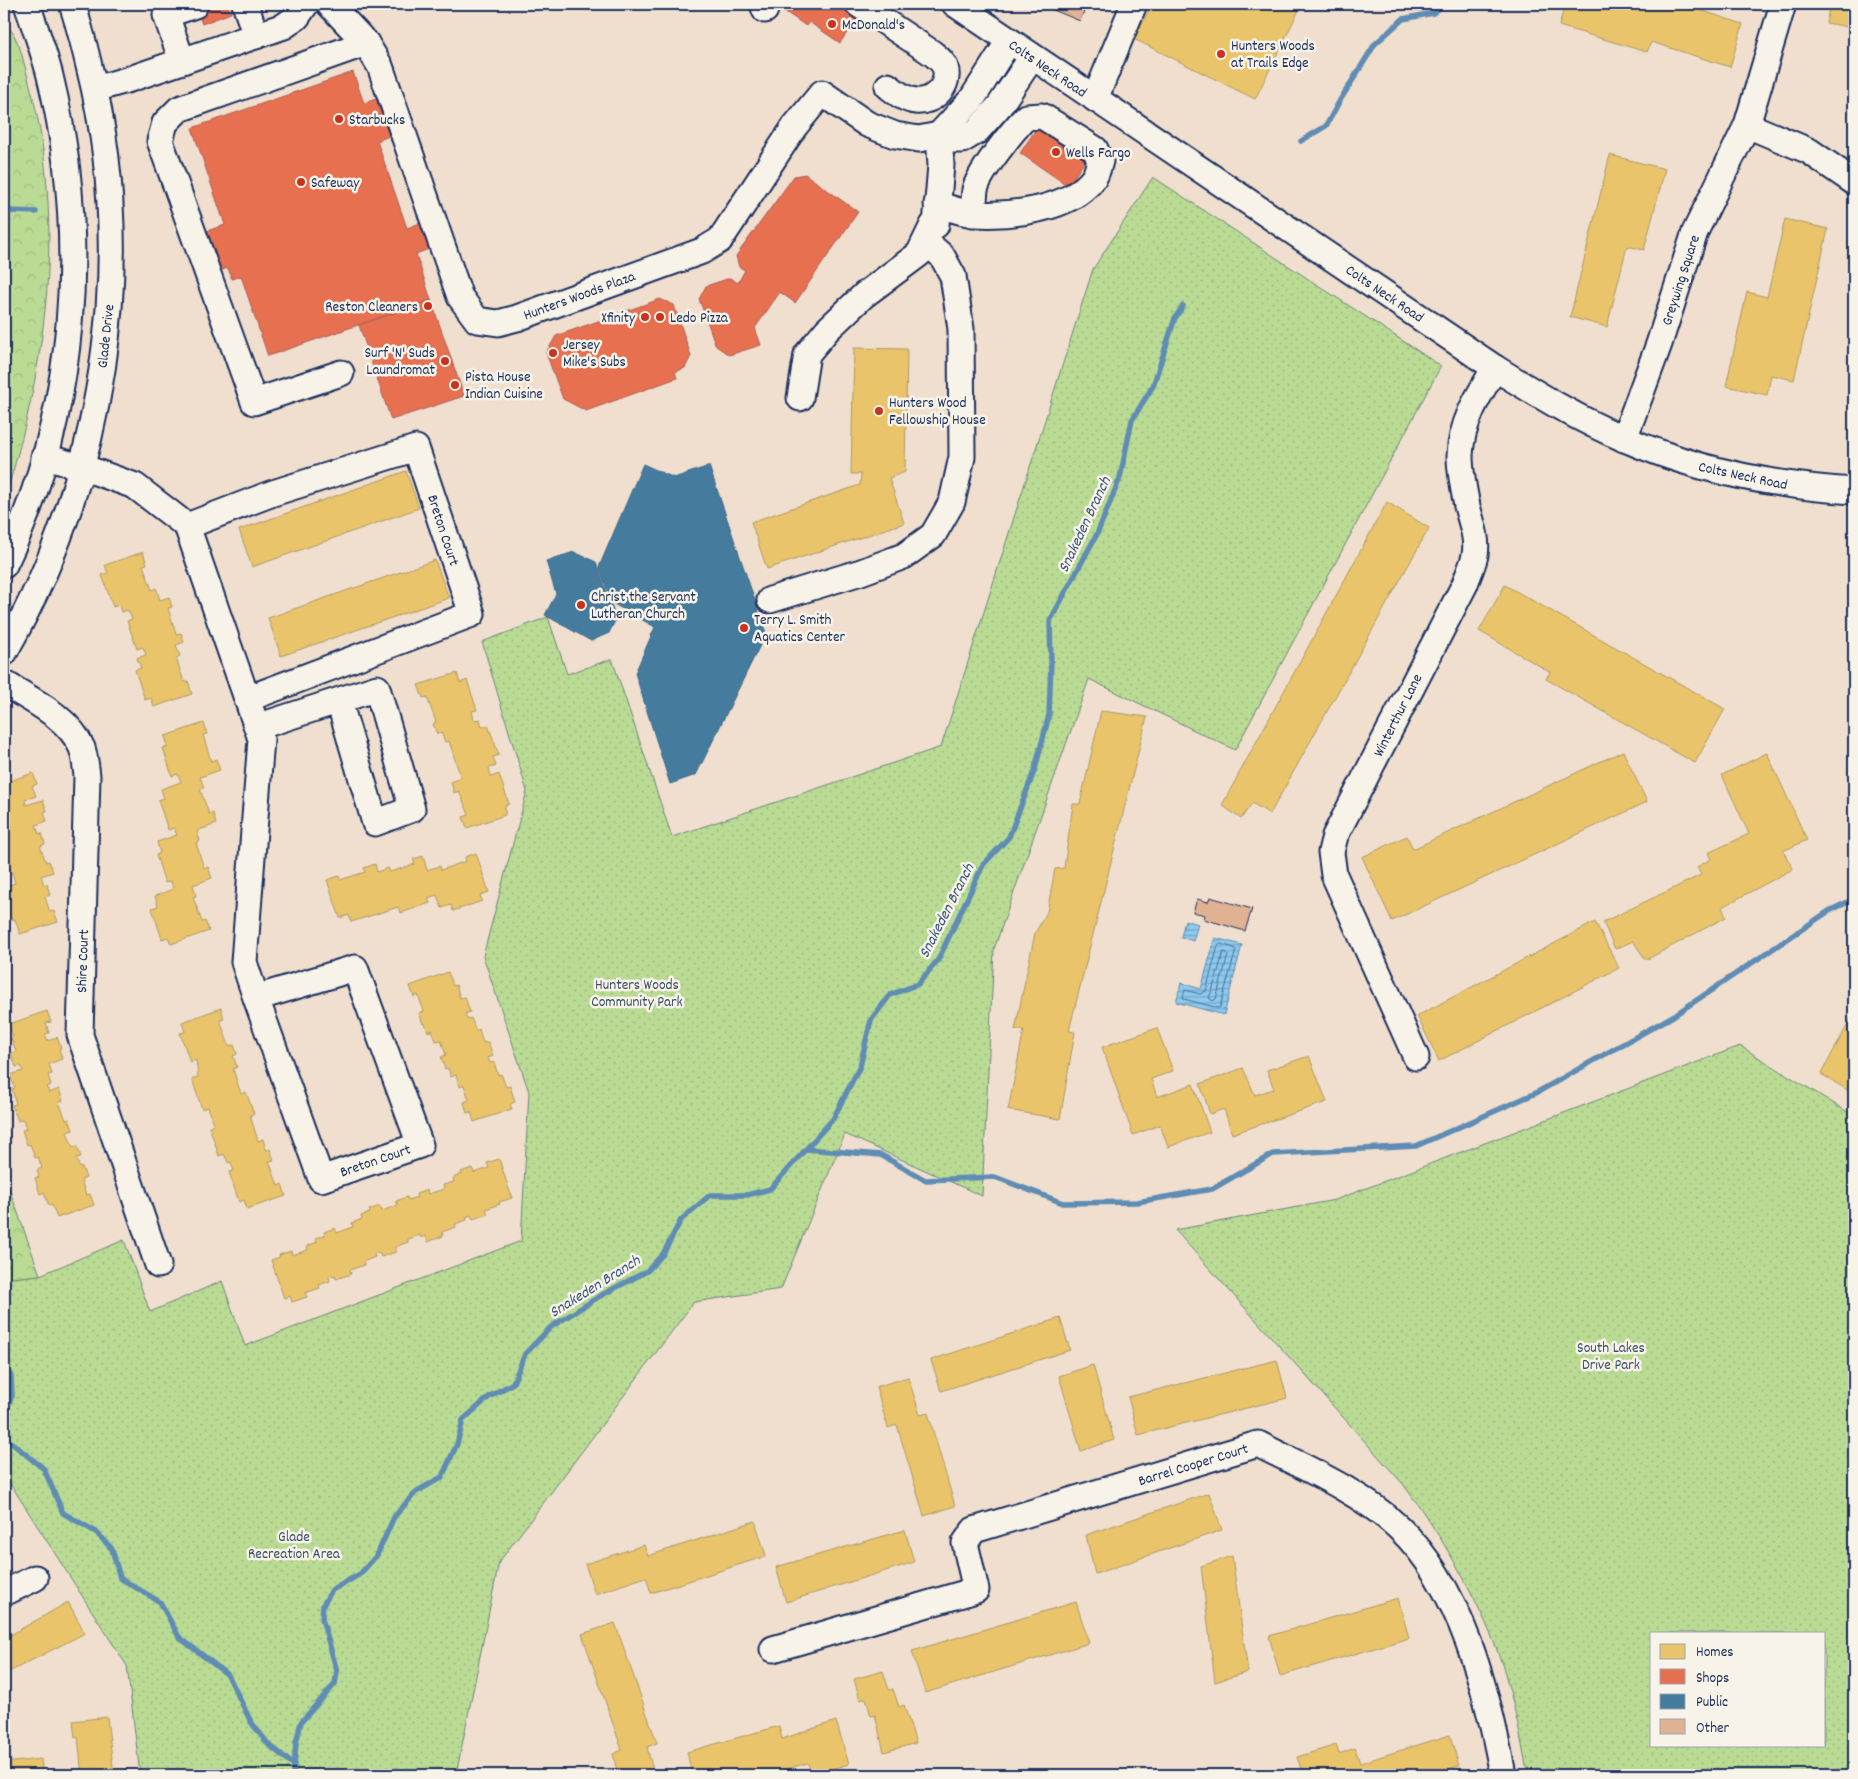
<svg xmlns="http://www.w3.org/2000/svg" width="1858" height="1779" viewBox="0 0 1858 1779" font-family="Dekko,sans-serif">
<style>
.forest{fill:url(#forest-crowns);stroke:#6a8579}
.park{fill:url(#park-dots);stroke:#6a8579;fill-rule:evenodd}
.water{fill:url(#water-rules);stroke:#5f8cb4}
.homes{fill:#e9c46a;stroke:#ab9766}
.shops{fill:#e76f51;stroke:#aa5c55}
.public{fill:#457b9d;stroke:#38648a}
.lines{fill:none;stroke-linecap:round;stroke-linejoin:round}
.shore{stroke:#496d97;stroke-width:1}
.stream{stroke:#5f8cb4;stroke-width:5.5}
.building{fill:#e1b193;stroke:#1b2f5e}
.minor-casing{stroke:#1b2f5e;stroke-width:29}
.minor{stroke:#f7f3e8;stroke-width:25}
.poi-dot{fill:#c8321e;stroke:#f7f3e8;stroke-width:2}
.labels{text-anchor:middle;stroke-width:5;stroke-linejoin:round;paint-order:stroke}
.poi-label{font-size:15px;fill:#1b2f5e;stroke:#f7f3e8;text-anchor:start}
.street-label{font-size:15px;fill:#1b2f5e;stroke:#f7f3e8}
.park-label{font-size:15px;fill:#3b5169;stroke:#f7f3e8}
.water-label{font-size:16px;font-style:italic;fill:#385682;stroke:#f7f3e8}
</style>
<defs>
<pattern id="forest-crowns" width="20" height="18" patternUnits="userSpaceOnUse" patternTransform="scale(1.25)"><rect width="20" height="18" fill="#badb94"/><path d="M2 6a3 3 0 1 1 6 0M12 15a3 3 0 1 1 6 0" fill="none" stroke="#9fbc82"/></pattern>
<pattern id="park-dots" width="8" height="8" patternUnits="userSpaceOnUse" patternTransform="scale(1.25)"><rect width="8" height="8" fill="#badb94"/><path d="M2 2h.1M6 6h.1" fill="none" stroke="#9fbc82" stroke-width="1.8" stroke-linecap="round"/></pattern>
<pattern id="water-rules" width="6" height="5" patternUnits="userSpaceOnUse" patternTransform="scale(1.25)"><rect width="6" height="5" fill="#8dcaed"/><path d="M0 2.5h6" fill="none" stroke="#72a4c3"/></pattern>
</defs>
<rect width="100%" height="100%" fill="#f0dfce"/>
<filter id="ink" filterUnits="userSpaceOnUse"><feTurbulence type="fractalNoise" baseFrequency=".02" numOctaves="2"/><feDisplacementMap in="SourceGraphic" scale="10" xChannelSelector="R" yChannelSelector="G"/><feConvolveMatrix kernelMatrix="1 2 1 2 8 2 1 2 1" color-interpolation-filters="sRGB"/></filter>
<g filter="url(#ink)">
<g class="forest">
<path d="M4,23C19,34 23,61 28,78C67,217 47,365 4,501Z"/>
<path d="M4,1174L40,1275L4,1279Z"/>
</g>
<g class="park">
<path d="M1153,177L1441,366L1235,750L1089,679L994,949L982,1196L845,1134L781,1289L694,1302L499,1562L456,1775H140L127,1666L4,1474V1279L40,1275L124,1240L150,1312L222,1281L245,1346L521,1241L529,1092L483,956L527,791L482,642L548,617L567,674L612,659L672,837L941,747L1093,269Z"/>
<path d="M1740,1046L1854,1116V1775H1528C1519,1731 1511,1684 1494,1642C1471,1586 1439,1532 1403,1484L1175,1230L1335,1200ZM1652,1633H1824V1745H1652Z"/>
</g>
<g class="water">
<path d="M1185,920L1198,924L1193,941L1181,937Z"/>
<path d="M1215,938L1242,945L1224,1015L1176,1002L1181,983L1201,989Z"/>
</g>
<g class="homes">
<path d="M1152,4H1213L1222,8L1225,4H1302L1255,99L1134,39Z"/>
<path d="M1565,4H1640L1656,9L1657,4H1681L1743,24L1730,67L1651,42L1647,52L1559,26Z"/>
<path d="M1830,4H1854V28L1826,23Z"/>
<path d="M1610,155L1665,169L1644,250L1627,246L1607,327L1570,317Z"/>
<path d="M1785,219L1828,229L1794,380L1771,375L1767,395L1726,386L1747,292L1767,297Z"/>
<path d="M854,348L907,349L905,472L889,478L904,523L767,569L751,522L860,485L861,474H851Z"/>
<path d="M406,471L419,508L252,567L239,530Z"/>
<path d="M1387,502L1429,528L1270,814L1252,803L1241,819L1222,805Z"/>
<path d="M143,552L147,564L143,565L152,590L156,588L160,600L169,597L172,607L168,608L176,634L181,633L184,642L176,645L180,656L176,658L184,682L188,681L192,694L154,707L151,698L145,700L135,670L141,668L137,658L146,655L143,647L137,649L127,621L132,619L128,610L121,612L119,605L113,607L102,575L108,573L105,565Z"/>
<path d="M435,560L449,598L281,656L268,618Z"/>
<path d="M1505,585L1725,709L1695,763L1546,679L1550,672L1479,631Z"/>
<path d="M457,673L460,683L467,680L477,710L472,711L474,720L480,719L482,727L488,725L499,755L493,757L496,766L489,768L491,777L499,774L509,804L505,806V815L467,828L463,817L469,815L459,791L454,793L451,782L461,778L449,741L445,742L441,732L437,734L433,724L436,722L427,697L423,698L418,685Z"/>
<path d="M1101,711L1147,717L1069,1031L1075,1032L1060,1119L1008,1110L1024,1030H1015L1035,933L1047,912L1055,869L1064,868L1073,804H1080Z"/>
<path d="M204,723L207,734L203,735L211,761L216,759L220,770L200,777L204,788L200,789L209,814L213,813L216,824L197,831L200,841L196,843L204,868L208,867L212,878L193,885L196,896L193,897L202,922L205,921L209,931L171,944L168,937L162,939L152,908L158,906L155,896L173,889L171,881L165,883L156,855L160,853L157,842L177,835L174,828L168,830L158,800L164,798L161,789L181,782L178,774L172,776L163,748L168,747L165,736Z"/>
<path d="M1623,751L1647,802L1392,921L1362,857L1407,836L1413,849Z"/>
<path d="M1767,753L1807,840L1783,851L1793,869L1722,907L1726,917L1646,960L1633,941L1615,949L1603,922L1701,875L1697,867L1711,859L1708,853L1749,834L1722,775Z"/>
<path d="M33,773L37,784L32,786L36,796L25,800L26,805L43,800L47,811L44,812L47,821L36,825L39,834L42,833L45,844L40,846L46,862L49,861L53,872L41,876L44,885L47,884L50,895L45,897L50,912L54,911L58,922L20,934L15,919L12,920L8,909L4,910V887L15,883L12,872L9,873L4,859V835L9,833L7,828L4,829V783Z"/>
<path d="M476,853L489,892L480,895L482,901L453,911L451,905L442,908L437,895L428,898L430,903L401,913L398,907L351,922L349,915L340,918L327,880L339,876L340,880L365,872L364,868L375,864L377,872L388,868L390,872L415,864L413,859L423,856L427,870L440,866L441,870L466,861L465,857Z"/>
<path d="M1595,922L1619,968L1439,1061L1417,1016Z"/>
<path d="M448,972L453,986L456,985L460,998L465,997L470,1012L465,1014L467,1019L471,1018L476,1031L479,1029L483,1043L488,1042L493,1056L488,1058L490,1063L494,1062L498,1075L501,1074L506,1087L510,1086L515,1102L510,1104L512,1109L474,1122L471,1112L467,1113L464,1102L469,1100L464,1085L460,1087L456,1075L451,1077L448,1068L445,1069L441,1057L446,1055L441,1040L436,1041L432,1030L428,1032L425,1023L423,1024L419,1013L424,1011L418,995L414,997L410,986Z"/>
<path d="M221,1008L224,1019L220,1020L229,1046L234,1045L237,1054L233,1056L237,1067L233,1069L241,1094L246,1092L254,1114L250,1115L258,1141L263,1139L266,1150L270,1149L274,1160L269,1161L278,1186L282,1184L286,1196L247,1209L244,1200L239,1202L229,1172L234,1171L231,1162L228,1163L224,1154L219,1156L209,1126L214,1124L208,1107L202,1109L192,1079L198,1077L196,1060L190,1062L180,1033L185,1032L182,1022Z"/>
<path d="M47,1011L51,1022L46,1023L49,1033L45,1034L48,1041L57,1037L61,1048L59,1049L62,1059L49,1064L52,1074L48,1075L51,1085L47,1087L49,1093L59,1089L63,1101L59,1102L66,1120L69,1119L73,1130L67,1132L73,1148L77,1146L81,1157L76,1158L80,1168L82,1167L86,1178L81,1180L86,1195L90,1194L94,1205L57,1218L52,1205L49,1206L44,1192L40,1194L35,1178L39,1177L37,1170L42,1168L38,1157L35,1158L30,1144L27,1145L22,1130L26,1129L23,1119L18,1121L12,1105L16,1104L12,1089L15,1088L10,1075L23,1071L21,1066L16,1067L11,1053L16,1051L11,1038L13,1037L9,1024Z"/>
<path d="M1854,1013V1094L1821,1074Z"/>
<path d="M1157,1028L1173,1071L1151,1079L1157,1097L1193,1084L1210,1132L1168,1147L1160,1125L1133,1135L1102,1047Z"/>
<path d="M1309,1056L1327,1102L1232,1134L1224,1109L1210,1114L1200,1084L1243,1068L1255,1095L1274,1089L1267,1070Z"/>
<path d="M499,1159L512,1198L499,1202L500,1204L486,1209L488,1214L473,1219L471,1215L466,1217L467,1220L455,1224L456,1227L442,1232L443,1236L428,1242L426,1236L421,1238L420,1235L408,1239V1242L395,1247L396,1252L381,1257L379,1252L374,1254L375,1257L363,1262L364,1265L350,1270L351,1274L336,1279L335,1275L329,1277L330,1281L319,1285L320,1288L305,1293L307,1297L292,1302L290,1296L284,1298L271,1260L280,1257L279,1255L291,1251L292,1255L308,1250L307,1246L317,1242L316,1238L325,1235L324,1232L335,1228L337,1233L353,1227L352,1223L362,1219L361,1216L370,1213L369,1210L380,1206L382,1211L398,1205L396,1201L407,1197L408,1200L417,1197L416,1194L427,1190L428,1194L444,1189L443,1185L454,1182L453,1178L462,1174L461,1172L472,1168L474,1173L489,1168L487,1163Z"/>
<path d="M1060,1318L1070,1350L941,1391L931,1360Z"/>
<path d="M1277,1360L1287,1398L1138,1435L1128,1397Z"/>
<path d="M1093,1365L1114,1440L1081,1451L1059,1376Z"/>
<path d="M908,1377L920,1415L928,1413L955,1506L924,1516L897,1425L888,1428L876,1387Z"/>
<path d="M1209,1493L1222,1530L1095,1574L1086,1535Z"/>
<path d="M755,1521L766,1556L651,1593L646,1577L595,1594L585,1564L644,1545L648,1556Z"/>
<path d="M905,1530L914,1562L786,1602L776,1567Z"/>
<path d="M1232,1556L1248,1672L1215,1682L1201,1566Z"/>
<path d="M1398,1598L1409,1638L1280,1676L1269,1636Z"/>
<path d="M68,1602L85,1633L5,1674L4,1636L6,1635L7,1637Z"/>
<path d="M1076,1602L1089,1643L925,1693L912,1651Z"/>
<path d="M615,1623L657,1743L647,1747L654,1775H618L613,1754L622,1750L582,1634Z"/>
<path d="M883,1671L889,1690L893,1689L899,1707L904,1705L916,1743L884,1752L875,1715L871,1716L866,1698L860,1700L854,1679Z"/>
<path d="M107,1717L114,1775H82L78,1737L75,1738L73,1721Z"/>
<path d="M836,1721L849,1764L811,1775L808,1763L763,1775H692L687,1752L779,1726L782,1739Z"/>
<path d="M1450,1735L1459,1766L1427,1775H1303L1297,1757L1336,1745L1339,1754L1355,1748L1360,1763Z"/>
<path d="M41,1759L43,1775H4V1763Z"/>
</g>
<g class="shops">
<path d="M195,4H227L231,13L202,24Z"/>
<path d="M776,4H842L859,15L840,43L809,22L806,26L775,5Z"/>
<path d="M353,72L364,103L376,99L389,136L377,141L407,228L420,223L429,249L416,254L431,300L268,356L241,276L232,279L228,268L214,273L200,233L225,225L192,128Z"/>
<path d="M1043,119L1091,152L1068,186L1020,153Z"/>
<path d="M805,174L858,212L795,303L780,292L755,328L761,345L729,355L716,346L699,299L706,286L730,278L738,283L745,270L739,267L736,256L794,176Z"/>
<path d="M660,299L674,305L691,356L685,368L675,372L677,378L586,411L563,399L546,353L556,336Z"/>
<path d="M431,300L464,396L391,420L359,325Z"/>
</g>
<g class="public">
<path d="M643,464L674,478L709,466L766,633L696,775L670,784L635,673L655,627L612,603L599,567Z"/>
<path d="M574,552L596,562L616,619L609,633L591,641L545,615L556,594L546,561Z"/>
</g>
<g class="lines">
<g class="shore">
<path d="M1221,944L1234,948L1236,950L1220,1007L1218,1008L1184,999L1183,996L1185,990L1200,994L1206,991L1218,946Z"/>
<path d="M1224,952L1227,953L1228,955L1216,999L1213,1001L1210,999L1209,997L1212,991Z"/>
</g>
<g class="stream">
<path d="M1301,141L1326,126L1339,102L1375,44L1403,19L1433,13L1444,4"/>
<path d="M4,213L11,211L36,212"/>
<path d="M807,1149L881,1155L925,1180L995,1177L1063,1203L1137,1202L1212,1189L1273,1154L1416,1146L1536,1093L1673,1016L1829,911L1854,899"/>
<path d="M4,1369L11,1376L12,1396L4,1413"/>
<path d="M4,1425L8,1440L44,1469L63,1513L96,1532L112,1549L120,1578L160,1602L179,1637L228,1675L251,1722L268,1744L293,1764"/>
<path d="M293,1775L296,1743L301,1722L335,1684L337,1671L322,1619L323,1605L332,1590L360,1574L377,1555L394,1517L416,1492L442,1477L457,1444L463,1420L489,1397L513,1383L525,1354L551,1327L600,1296L647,1271L663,1254L681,1220L710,1195H747L770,1189L833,1119L860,1066L871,1020L890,995L918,984L938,960L983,865L1009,837L1035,769L1049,715L1051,662L1050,621L1097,534L1120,478L1132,420L1153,386L1175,318L1183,306"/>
</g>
</g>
<g class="building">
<path d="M1039,4H1087L1080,21Z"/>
<path d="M1210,897L1252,909L1245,931L1204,919L1205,915L1193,912L1197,899L1208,902Z"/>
</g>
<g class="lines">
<g class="minor-casing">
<g id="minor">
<path d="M245,4L256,36"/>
<path d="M329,4L366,43L380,66L460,297L477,320L498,323L517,318L702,251L720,240L795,126L822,93L867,124L895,135L919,139L939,135L953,140H962L977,131L1000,105L1032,57"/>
<path d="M763,4L765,10"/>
<path d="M858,4L932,53C937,57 942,60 945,67C951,85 933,103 916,101C905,100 897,93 888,86"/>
<path d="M955,4L1495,368C1537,394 1579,420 1625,439C1698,471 1775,486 1854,491"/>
<path d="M182,61L166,15L195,5"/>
<path d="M95,89L130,79L284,26L297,17L306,4"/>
<path d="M1095,99L1134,4"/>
<path d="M1747,125L1809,151L1854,182"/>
<path d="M939,135L972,99L1009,41"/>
<path d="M937,204C949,208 962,213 975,214C1012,216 1069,210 1093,179C1097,174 1098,167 1100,161L1095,149L1042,116L1026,117C1013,130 978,174 975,190C974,198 974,206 973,214"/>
<path d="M341,373L254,402L160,141L165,123L179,109L366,43"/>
<path d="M800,398L807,354L827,330L864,295L919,254L933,225H936L941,165L939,135"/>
<path d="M1624,439L1659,344L1695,232L1747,125L1783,4"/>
<path d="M44,457L82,467L135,486L187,526L261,739L244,962L256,998L321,1179L420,1145L355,968L256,998"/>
<path d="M187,526L273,493L416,448L472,614L247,699"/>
<path d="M4,565C77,416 89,236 50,76C44,52 35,28 27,4"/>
<path d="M770,600L861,572L904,556L933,535L952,502L962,457L961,329L953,276L942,256L926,242"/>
<path d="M4,653C104,478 138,262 89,66C84,45 79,24 72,4"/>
<path d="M4,683C31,700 69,717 82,748C85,757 86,767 87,776L80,1035L158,1265"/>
<path d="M257,727L377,688L412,809L375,823L339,701"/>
<path d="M1416,1057L1334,875L1331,852L1335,836L1465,584C1468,575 1473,565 1475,555C1478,538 1471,522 1467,506C1464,490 1460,473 1460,456C1461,423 1478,396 1495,368"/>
<path d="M4,1593L35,1578"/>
<path d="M773,1649L976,1590L965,1543L974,1530L1258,1444C1303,1467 1361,1492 1398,1527C1461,1585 1488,1694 1503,1775"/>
</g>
</g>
<use href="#minor" class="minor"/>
</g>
</g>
<g class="poi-dot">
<circle cx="832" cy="24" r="5"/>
<circle cx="1221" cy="54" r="5"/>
<circle cx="339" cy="119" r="5"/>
<circle cx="1056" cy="152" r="5"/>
<circle cx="301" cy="182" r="5"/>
<circle cx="428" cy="306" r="5"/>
<circle cx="645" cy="317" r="5"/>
<circle cx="660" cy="317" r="5"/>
<circle cx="553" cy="353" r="5"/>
<circle cx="445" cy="361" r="5"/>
<circle cx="455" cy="385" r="5"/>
<circle cx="879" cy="411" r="5"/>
<circle cx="581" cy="605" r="5"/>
<circle cx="744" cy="628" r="5"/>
</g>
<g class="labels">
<g class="poi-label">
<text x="842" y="29">McDonald's</text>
<text x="1231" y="50">Hunters Woods<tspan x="1231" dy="17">at Trails Edge</tspan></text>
<text x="349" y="124">Starbucks</text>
<text x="1066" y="157">Wells Fargo</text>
<text x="311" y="187">Safeway</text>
<text x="418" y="311" text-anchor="end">Reston Cleaners</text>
<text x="635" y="322" text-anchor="end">Xfinity</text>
<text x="670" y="322">Ledo Pizza</text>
<text x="563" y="349">Jersey<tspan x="563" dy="17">Mike's Subs</tspan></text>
<text x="435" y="357" text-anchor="end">Surf 'N' Suds<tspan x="435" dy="17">Laundromat</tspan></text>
<text x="465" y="381">Pista House<tspan x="465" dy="17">Indian Cuisine</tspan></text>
<text x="889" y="407">Hunters Wood<tspan x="889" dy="17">Fellowship House</tspan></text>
<text x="591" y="601">Christ the Servant<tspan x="591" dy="17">Lutheran Church</tspan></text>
<text x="754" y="624">Terry L. Smith<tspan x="754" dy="17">Aquatics Center</tspan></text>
</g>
<g class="street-label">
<text transform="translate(1048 68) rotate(34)" y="5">Colts Neck Road</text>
<text transform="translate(1680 280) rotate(-72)" y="5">Greywing Square</text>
<text transform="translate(1385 293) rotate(34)" y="5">Colts Neck Road</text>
<text transform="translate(579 295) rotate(-20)" y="5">Hunters Woods Plaza</text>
<text transform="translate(105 336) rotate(-84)" y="5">Glade Drive</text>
<text transform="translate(1743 475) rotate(12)" y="5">Colts Neck Road</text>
<text transform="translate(444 530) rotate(72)" y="5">Breton Court</text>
<text transform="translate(1397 715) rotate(-63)" y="5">Winterthur Lane</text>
<text transform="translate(82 961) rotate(-88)" y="5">Shire Court</text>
<text transform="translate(375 1160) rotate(-19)" y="5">Breton Court</text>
<text transform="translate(1193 1464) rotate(-17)" y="5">Barrel Cooper Court</text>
</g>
<g class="park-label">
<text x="637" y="989">Hunters Woods<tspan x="637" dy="17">Community Park</tspan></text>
<text x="1611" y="1352">South Lakes<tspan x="1611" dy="17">Drive Park</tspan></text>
<text x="294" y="1541">Glade<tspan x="294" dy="17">Recreation Area</tspan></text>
</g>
<g class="water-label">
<text transform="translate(1083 524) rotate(-65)" y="6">Snakeden Branch</text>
<text transform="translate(945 910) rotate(-63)" y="6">Snakeden Branch</text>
<text transform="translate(594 1285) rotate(-32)" y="6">Snakeden Branch</text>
</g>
</g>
<rect width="1858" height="1779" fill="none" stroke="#f7f3e8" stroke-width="20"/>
<rect x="10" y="10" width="1838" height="1759" fill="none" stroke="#1b2f5e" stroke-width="2" filter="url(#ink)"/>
<rect x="1650" y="1632" width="175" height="115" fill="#f7f3e8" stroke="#9fa5b1"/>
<rect x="1660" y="1644" width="25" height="15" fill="#e9c46a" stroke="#9fa5b1"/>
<text x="1696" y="1656" font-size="15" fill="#1b2f5e">Homes</text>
<rect x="1660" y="1669" width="25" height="15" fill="#e76f51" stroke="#9fa5b1"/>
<text x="1696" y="1682" font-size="15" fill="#1b2f5e">Shops</text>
<rect x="1660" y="1694" width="25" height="15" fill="#457b9d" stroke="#9fa5b1"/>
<text x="1696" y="1706" font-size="15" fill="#1b2f5e">Public</text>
<rect x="1660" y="1719" width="25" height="15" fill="#e1b193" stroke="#9fa5b1"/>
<text x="1696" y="1732" font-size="15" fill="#1b2f5e">Other</text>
</svg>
